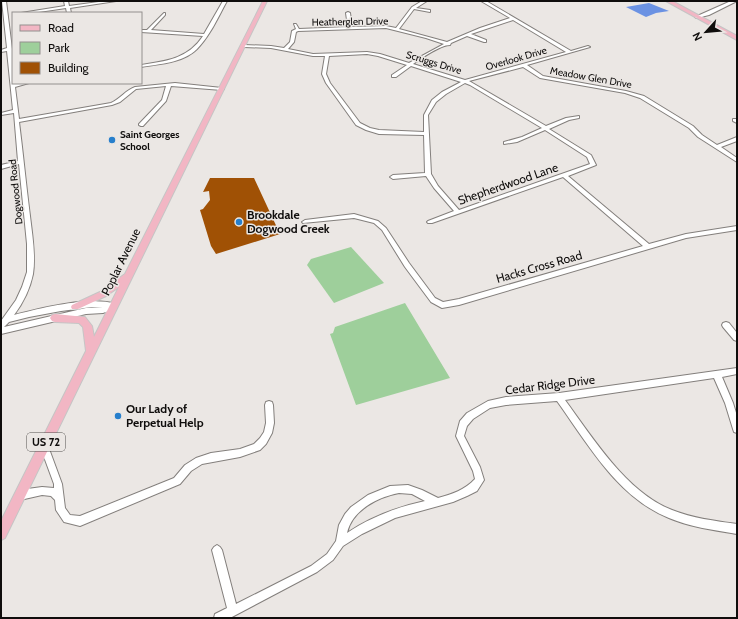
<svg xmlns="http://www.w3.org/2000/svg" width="738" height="619" viewBox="0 0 738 619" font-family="Cabin,sans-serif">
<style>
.green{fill:#9ecf9b}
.water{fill:#6b92e3}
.building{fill:#a05105}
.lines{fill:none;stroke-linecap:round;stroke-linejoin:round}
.minor-casing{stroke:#837f7c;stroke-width:2}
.major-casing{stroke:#c5c5c5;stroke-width:2}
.minor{fill:#fff;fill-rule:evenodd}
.major{fill:#f2b6c4;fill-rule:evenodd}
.poi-dot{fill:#277fcc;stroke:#ebe7e4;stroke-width:1.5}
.labels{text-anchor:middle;stroke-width:3;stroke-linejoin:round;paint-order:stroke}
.far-street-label{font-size:10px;fill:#0f0d0c;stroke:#ebe7e4}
.far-poi-label{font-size:10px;font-weight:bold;fill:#0f0d0c;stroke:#ebe7e4;text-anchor:start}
.shield{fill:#ebe7e4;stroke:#514e4d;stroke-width:1}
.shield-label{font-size:11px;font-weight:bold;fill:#0f0d0c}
.street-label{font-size:12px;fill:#0f0d0c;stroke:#ebe7e4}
.poi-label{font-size:12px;font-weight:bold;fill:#0f0d0c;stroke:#ebe7e4;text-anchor:start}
</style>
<rect width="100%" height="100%" fill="#ebe7e4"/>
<g class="green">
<path d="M351,247L384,283L334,303L307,265L311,259Z"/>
<path d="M405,303L450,378L356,405L330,334L333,333L335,327Z"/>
</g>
<path class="water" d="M649,3L669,11L656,13L646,17L626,7Z"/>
<path class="building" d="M210,178H254L280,234L216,254L211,246L200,210L203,209L210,200L209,191L203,192Z"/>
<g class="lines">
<g class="minor-casing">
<g id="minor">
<path d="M2,1H6L12,49L13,83H15V84L29,83L15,87L19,119L111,103C120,99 126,90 135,87L175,83L222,88L224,89L222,90L171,86L166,101L143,126H141L139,125V124L162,100L166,86L136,89L120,102L112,105L19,122C23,153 26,185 30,216C32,234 36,255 33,274C30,289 23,303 14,315C42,308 89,296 116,304L117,306L116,308L103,313L86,314L1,334V321L16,300L22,287L27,272V244L19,164L1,169V165L18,161L14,113L1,115V113L13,110L7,51L1,52V50L7,48ZM92,307H103L86,308L4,327L9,322L29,317L61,311Z"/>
<path d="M64,1H68L69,6L106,1H116L70,8L71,13H67L66,8L32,13H21L65,6Z"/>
<path d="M223,1H227C218,17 210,36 197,49C183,63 159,64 141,67V65C166,61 188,59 203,36L141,32V30H147L164,13H165V15L151,30L204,34Z"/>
<path d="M422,1H427L416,8L430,10V12L414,9L399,29L447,42L480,28L510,18L481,1H486L571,51L588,46L590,47L527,65L543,76L626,91L644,96L693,126L702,135L717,145L737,137V141L721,147L737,158V162L698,137L689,128L640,98L625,93L540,78L523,67L469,81L546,126L566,118L579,116V118L569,120L549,129L591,155L596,165L568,176L649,244L686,234L737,226V230L686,238L459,305L442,308L431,302L405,267L382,230L374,223L354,218L303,223L302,222L305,220L354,214L378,221L386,228L409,263L435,298L443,302L459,299L643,246L563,177L432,223H428L427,222L428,221L454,211L434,188L426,176L393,179L390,177L393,175L425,173L424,135L379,134L366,130L356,125L326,83L322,74L325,56H313L271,48L244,47L242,46L244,45L271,46L284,48L290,42L292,31L296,29L294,24H296L299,29L348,27L346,13L348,12L350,13L352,27L386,26L396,28L412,7ZM513,20L566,52L465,80L413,64C422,58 440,45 450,45L451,43L467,36L484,42H486V40L471,34ZM386,28L426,38L444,44L409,63L380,54L367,52L313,54L288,49L294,42L296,32L298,31ZM367,54L378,56L407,65L392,75V77H396L411,66L461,82L442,92L432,100L424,115V132L379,130L370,128L360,123L330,83L326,74L329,56ZM465,83L470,85L542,128L522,137L504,142V144L517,142L545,130L587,157L590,164L459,210L438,186L431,174L428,115L436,102L446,94Z"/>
<path d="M731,1H737L709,15L697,18L695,17Z"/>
<path d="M733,119H737V123L733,121Z"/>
<path d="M726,322L729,323L737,333V341L734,340L723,327L722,325L723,323Z"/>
<path d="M737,368V374L722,377L733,403L737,416V433L734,432L733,429L725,403L714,378L565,400C593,438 626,492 672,510C692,518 715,521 737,524V534C714,530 690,527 669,518C617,497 588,444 557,401L506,405L490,408L473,419L467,426L464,436L480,467L484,480L477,491L467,496L453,502L395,518L362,534L343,546L333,560L317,572L230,618H214L215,614L227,608L212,550L214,547L217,545L220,547L222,550L236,604L311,566L327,554L336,541L339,525L345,514L351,507L368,495L390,486L408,485L422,490L438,498C452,494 465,490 475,479L473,471L456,436L460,421L467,413L488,401L506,397L559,393ZM399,493L412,494L425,501C397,507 371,517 347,533C352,510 378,497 399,493Z"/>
<path d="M269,401L272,402L273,405L274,423L272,433L266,444L260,450L240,457L202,464L191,471L180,484L80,526L64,522L56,510L55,500L51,496L42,495L20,500L17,498L15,495L17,492L20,490L42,487L54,488V484L40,446L41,443L44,442L47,443L48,446L62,484L65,508L70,515L80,516L174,478L185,465L196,458L211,453L240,449L254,444L260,438L264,432L266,423L265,405L266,402Z"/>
</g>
</g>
<g class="major-casing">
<g id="major">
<path d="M263,1H267L5,538L1,540V521L86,351L83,327L79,323L55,322L52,321L50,318L52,315L55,314L85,317L92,326L94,337L119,287L106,296L78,309H72L71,307L72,305L100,292L125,274Z"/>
<path d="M666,1H672L737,36V40Z"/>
</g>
</g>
<use href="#minor" class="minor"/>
<use href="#major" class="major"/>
</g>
<g class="poi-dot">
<circle cx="112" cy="140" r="4"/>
<circle cx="239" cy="222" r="4"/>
<circle cx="118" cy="416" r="4"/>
</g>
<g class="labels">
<g class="far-street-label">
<text transform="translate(350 21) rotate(-1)" y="4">Heatherglen Drive</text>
<text transform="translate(516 58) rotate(-16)" y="4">Overlook Drive</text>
<text transform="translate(434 62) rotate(17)" y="4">Scruggs Drive</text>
<text transform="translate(591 77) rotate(10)" y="4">Meadow Glen Drive</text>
<text transform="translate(15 192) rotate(-96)" y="4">Dogwood Road</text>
</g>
<g class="far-poi-label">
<text x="120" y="138">Saint Georges<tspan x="120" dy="12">School</tspan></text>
</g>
<rect class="shield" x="27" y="433" width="38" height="18" rx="3"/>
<g class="shield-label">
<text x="46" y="446">US 72</text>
</g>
<g class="street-label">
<text transform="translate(508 184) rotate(-19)" y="4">Shepherdwood Lane</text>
<text transform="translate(121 262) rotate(-64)" y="4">Poplar Avenue</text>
<text transform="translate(539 267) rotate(-16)" y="4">Hacks Cross Road</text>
<text transform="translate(550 385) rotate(-7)" y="4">Cedar Ridge Drive</text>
</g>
<g class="poi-label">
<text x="247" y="219">Brookdale<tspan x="247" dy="14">Dogwood Creek</tspan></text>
<text x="126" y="413">Our Lady of<tspan x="126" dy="14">Perpetual Help</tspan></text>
</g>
</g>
<rect width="738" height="619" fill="none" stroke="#0f0d0c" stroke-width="4"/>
<rect x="12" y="12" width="130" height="72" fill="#ebe7e4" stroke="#93908e"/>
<rect x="20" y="25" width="20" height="6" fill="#f2b6c4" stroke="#93908e"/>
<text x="48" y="32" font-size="12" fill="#0f0d0c">Road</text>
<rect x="20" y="42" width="20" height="12" fill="#9ecf9b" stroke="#93908e"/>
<text x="48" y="52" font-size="12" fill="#0f0d0c">Park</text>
<rect x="20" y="62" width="20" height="12" fill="#a05105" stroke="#93908e"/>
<text x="48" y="72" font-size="12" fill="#0f0d0c">Building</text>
<g transform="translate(706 32) rotate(243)" stroke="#ebe7e4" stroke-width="3" paint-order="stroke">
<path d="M0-3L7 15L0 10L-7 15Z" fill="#0f0d0c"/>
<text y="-6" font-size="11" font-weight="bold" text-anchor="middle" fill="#0f0d0c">N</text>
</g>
</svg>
